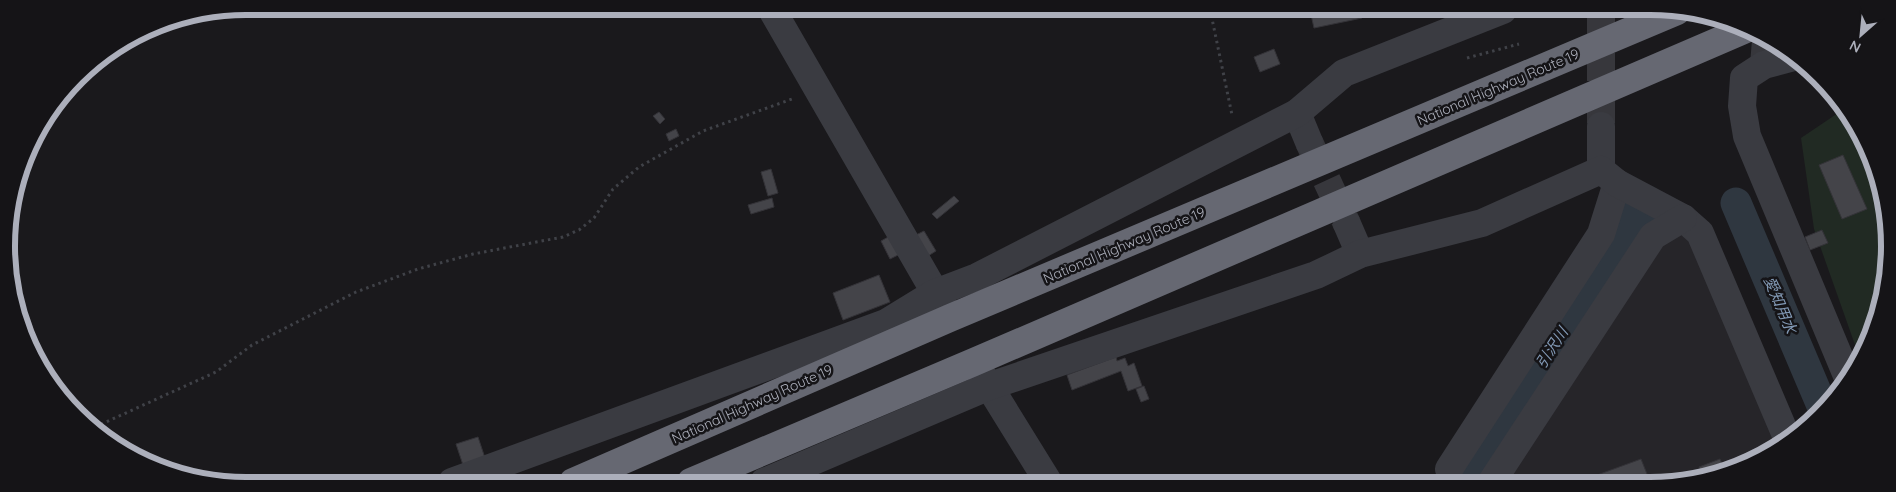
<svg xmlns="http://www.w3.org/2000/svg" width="1896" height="492" viewBox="0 0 1896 492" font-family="Quicksand,'Noto Sans JP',sans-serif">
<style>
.built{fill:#262529}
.green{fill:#212a23}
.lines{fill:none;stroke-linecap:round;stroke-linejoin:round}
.canal{stroke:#2f3740;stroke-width:31}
.river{stroke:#2f3740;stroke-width:52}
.building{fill:#444449;stroke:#343338}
.minor-tunnel{stroke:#37373c;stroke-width:28;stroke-dasharray:28 14;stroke-linecap:butt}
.path{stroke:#404248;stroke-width:3;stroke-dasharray:2.5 4;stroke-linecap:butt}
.minor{stroke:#3a3b41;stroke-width:28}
.highway{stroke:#666872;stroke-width:28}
.labels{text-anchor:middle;stroke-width:5;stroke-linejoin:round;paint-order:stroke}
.street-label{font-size:14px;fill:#acafbb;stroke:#151417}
.water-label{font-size:15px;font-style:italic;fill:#839ab6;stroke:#151417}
.rim{fill:none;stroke:#acafbb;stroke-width:6}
</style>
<rect width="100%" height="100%" fill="#1a191c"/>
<path class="built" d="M1687,232L1784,442L1756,461L1681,484L1497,483L1659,240Z"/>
<path class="green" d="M1844,109L1849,113L1885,199V292L1860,359L1814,229L1801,138Z"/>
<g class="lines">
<path class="canal" d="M1736,203L1823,408"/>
<path class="river" d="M1464,483L1640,212"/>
</g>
<g class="building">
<path d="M1310,10H1369L1360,12L1362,18L1314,28Z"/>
<path d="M1274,49L1280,64L1260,72L1254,57Z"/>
<path d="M659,112L665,119L660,124L653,116Z"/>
<path d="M676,129L679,136L669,141L666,134Z"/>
<path d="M1843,155L1867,209L1842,219L1819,165Z"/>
<path d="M771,169L778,193L768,196L761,172Z"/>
<path d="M954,196L959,201L937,219L932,214Z"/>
<path d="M772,198L774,207L751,214L748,205Z"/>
<path d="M1822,230L1828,243L1810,250L1805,237Z"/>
<path d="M924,231L936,251L928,256L916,235Z"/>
<path d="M890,236L900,254L890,259L881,241Z"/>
<path d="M879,275L890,302L843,320L833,293Z"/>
<path d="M1116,357L1117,361L1125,358L1128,366L1134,363L1142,386L1128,391L1121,371L1072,390L1067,375Z"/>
<path d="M1144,386L1149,399L1141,402L1136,389Z"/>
<path d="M478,437L485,458L463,465L456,444Z"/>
<path d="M1641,459L1651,484H1578V482Z"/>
<path d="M1720,459L1725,471L1703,477L1699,467Z"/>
</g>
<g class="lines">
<g class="minor-tunnel">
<path d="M1601,11V126"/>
<path d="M1764,65L1766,40"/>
<path d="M1309,142L1347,224"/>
</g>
<g class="path">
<path d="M1210,9L1232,115"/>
<path d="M1467,58L1519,44"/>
<path d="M95,427L216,372L252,345L356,292L418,269L473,254L563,237L579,230L594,218L613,189L639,167L703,131L792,99"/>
</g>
<g class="minor">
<path d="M771,8L944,308"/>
<path d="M1794,57L1764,65L1744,78L1742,106L1747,136L1848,378"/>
<path d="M1297,113L1309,142"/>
<path d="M1601,126V170"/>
<path d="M1347,224L1360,254"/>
<path d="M979,370L1049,483"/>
<path d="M1449,469L1601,234L1617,183"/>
<path d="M452,482L886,323L935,293L977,277L1297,113L1344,73L1503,10"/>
<path d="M764,482L987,387L1316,275L1360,254L1482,223L1601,170L1617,183L1683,218L1700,233L1788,440"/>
<path d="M1491,483L1653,236L1683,218"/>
</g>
<g class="highway">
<path d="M573,482L950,318L1677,11"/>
<path d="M691,482L974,362L1744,30"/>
</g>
</g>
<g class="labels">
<g class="street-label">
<text transform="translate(1498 87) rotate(-23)" y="5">National Highway Route 19</text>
<text transform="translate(1124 245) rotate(-23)" y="5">National Highway Route 19</text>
<text transform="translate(752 404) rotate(-24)" y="5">National Highway Route 19</text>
</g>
<g class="water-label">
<text transform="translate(1780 305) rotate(67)" y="5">愛知用水</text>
<text transform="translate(1552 348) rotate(-57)" y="5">引沢川</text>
</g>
</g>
<path d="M0 0H1896V492H0ZM246 15H1650A231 231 0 0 1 1881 246V246A231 231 0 0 1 1650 477H246A231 231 0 0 1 15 246V246A231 231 0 0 1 246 15Z" fill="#151417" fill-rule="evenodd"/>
<path class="rim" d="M246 15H1650A231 231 0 0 1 1881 246V246A231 231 0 0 1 1650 477H246A231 231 0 0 1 15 246V246A231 231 0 0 1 246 15Z"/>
<g transform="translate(1861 35) rotate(207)" stroke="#151417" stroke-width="4" paint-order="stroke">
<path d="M0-4L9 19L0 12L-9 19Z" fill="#acafbb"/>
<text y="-8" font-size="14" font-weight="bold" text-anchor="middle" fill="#acafbb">N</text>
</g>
</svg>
